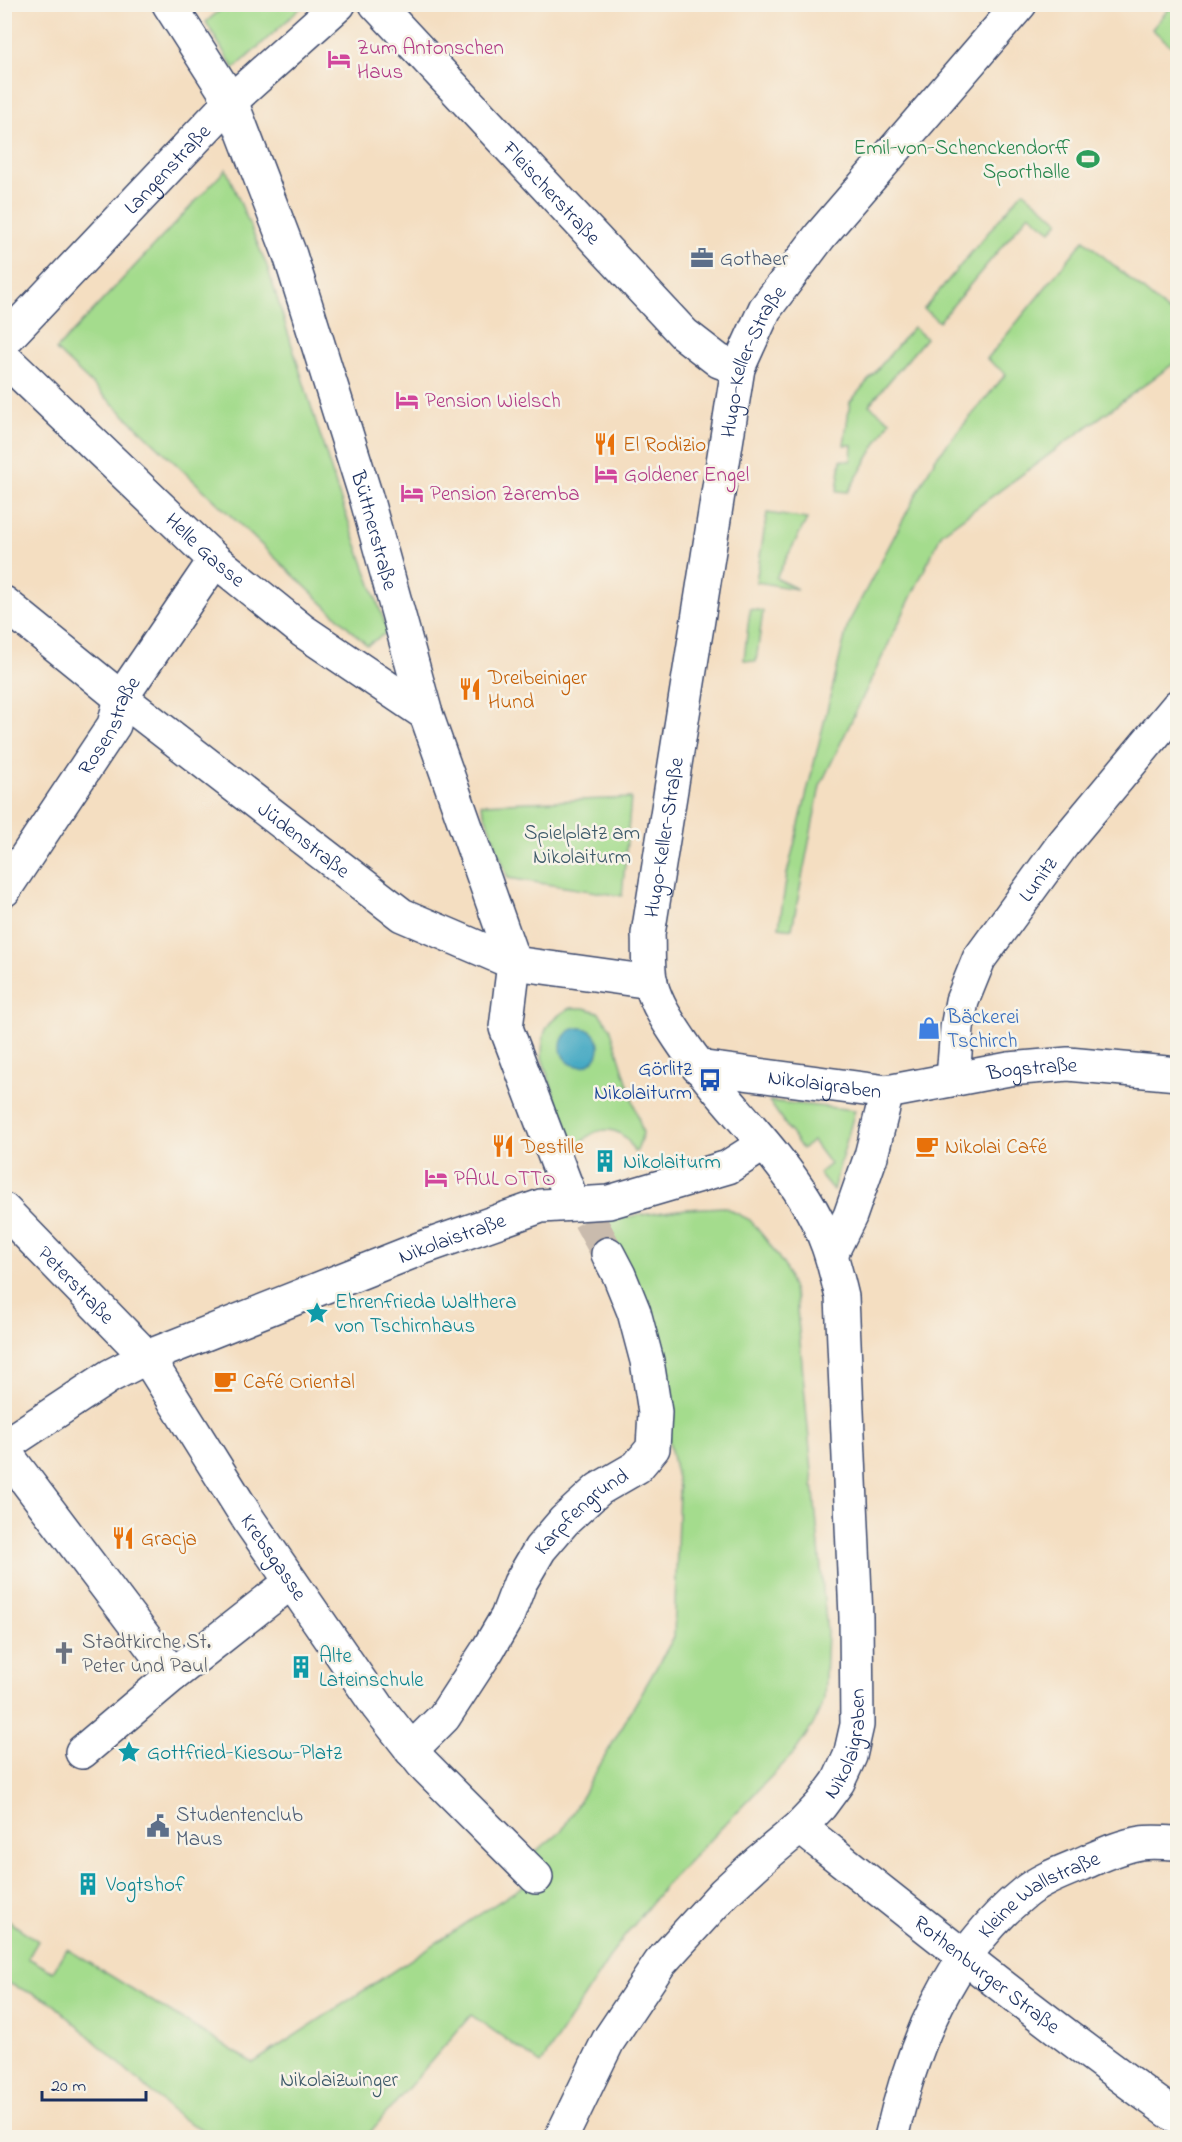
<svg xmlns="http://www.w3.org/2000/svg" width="1182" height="2142" viewBox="0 0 1182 2142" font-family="'Indie Flower',sans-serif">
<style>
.green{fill:#a4dc8d;stroke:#608676;stroke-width:1.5}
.water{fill:#43a8c3;stroke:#2f6c90;stroke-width:1.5}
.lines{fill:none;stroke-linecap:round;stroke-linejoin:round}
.minor-tunnel{stroke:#c9bbad;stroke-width:33;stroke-dasharray:33 16;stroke-linecap:butt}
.minor-casing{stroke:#3c496d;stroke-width:36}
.tertiary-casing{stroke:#3c496d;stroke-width:36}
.minor{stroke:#fff;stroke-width:33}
.tertiary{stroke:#fff;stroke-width:33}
.labels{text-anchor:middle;stroke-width:5;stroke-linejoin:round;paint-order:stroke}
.hotel-label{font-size:21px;fill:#b23c85;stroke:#f7f3e8;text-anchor:start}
.leisure-label{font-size:21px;fill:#27864d;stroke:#f7f3e8;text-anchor:end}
.street-label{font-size:21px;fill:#1b2f5e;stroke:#f7f3e8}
.service-label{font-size:21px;fill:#4e5e75;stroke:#f7f3e8;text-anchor:start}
.food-label{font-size:21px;fill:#c56008;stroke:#f7f3e8;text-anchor:start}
.park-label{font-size:21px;fill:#3d5a6a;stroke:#f7f3e8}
.shop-label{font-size:21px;fill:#366cbe;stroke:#f7f3e8;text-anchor:start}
.transit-label{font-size:21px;fill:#164399;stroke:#f7f3e8;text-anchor:end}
.culture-label{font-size:21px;fill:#0d838f;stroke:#f7f3e8;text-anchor:start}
.worship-label{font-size:21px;fill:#5b616d;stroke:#f7f3e8;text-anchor:start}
</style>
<rect width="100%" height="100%" fill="#f7f3e8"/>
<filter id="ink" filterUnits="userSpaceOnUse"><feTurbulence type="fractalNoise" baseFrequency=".0167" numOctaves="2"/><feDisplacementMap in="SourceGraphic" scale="12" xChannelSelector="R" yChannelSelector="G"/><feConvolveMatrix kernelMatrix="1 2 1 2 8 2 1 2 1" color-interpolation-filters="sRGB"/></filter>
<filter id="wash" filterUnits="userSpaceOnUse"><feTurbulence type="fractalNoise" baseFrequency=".008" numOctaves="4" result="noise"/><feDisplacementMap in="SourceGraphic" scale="24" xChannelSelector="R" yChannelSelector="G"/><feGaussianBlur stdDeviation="1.35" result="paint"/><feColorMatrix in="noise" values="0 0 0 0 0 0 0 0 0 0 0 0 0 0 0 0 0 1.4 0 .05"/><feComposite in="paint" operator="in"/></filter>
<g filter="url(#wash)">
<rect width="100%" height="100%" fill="#f4dec1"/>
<g class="green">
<path d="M1173,4L1177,5V51L1152,29Z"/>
<path d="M226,5V4L304,5L234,69L206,22Z"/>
<path d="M226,169L267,266L338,492L388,632L367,645L56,350Z"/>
<path d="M1023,191L1059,221L1051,231L1029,214L939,322L924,309Z"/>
<path d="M1084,240L1170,313L1177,304V361L942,533L820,786L792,929L779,927L787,874L848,624L935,459L1006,374L987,359Z"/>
<path d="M913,327L926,338L869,405L890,421L848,492L837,491L841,460L851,461L852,445H844L850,402Z"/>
<path d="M767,513L807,519L776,578L797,589L756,582Z"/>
<path d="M750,609L763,611L756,662L744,660Z"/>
<path d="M631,798L622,896L508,878L481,804Z"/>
<path d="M570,1008H584L598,1012L610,1027L643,1133L637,1151L634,1152C622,1118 581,1126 575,1159L542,1058C542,1031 545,1022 570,1008Z"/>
<path d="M769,1101L855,1110L833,1190L819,1173L830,1164L813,1141L802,1149Z"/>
<path d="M724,1207L750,1220L768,1242L785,1267L796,1299L827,1633L824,1700L813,1725L795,1752L665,1886L617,1946L541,2064L471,2015L366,2137H217L180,2118L50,2001L5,1982L4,1918L38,1941L28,1958L53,1972L67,1949L253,2063L514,1892L545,1870L532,1855L563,1829L674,1637L679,1488L642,1312L604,1220L686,1209Z"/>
</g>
<circle class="water" cx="580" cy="1047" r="19"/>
</g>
<g filter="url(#ink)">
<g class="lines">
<path class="minor-tunnel" d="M589,1219L608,1254"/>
<g class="minor-casing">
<g id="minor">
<path id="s1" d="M169,4L231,101L290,255L366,497L426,714L514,963L506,1028L573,1204"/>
<path id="s2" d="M376,4L684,334L719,361L738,368"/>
<path id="s3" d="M4,341L231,101L339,4"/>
<path id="s4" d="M4,358L215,560L303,631L426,714"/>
<path id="s5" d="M4,603L121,698L402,915L514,963L651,982"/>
<path id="s6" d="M4,890L114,725L121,698L215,560"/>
<path id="s7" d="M698,1067L887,1092L1009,1069L1068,1064L1178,1074"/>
<path id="s8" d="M953,1078L957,1028L962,1001L979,959L1063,844L1178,706"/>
<path id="s9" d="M4,1210L147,1357L250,1522L378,1707L422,1763L536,1877"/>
<path d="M832,1252L850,1216L871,1156L887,1092"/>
<path id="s10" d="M4,1446L110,1376L147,1357L422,1248L541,1206L609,1202L728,1167L764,1144"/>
<path d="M4,1451L173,1675"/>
<path id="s11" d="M411,1750L444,1717L487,1651L507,1617L520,1583L540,1549L564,1521L599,1489L637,1467L653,1448L655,1412L647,1361L634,1312L619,1275L608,1254"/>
<path d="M82,1752L173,1675L291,1582"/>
<path id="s12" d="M800,1827C925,1926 1049,2025 1178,2118"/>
<path id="s13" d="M891,2138C912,2047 949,1953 1024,1893C1040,1880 1062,1872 1081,1864C1100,1856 1120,1846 1141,1843C1152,1841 1166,1843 1178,1843"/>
</g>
</g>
<g class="tertiary-casing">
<g id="tertiary">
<path id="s14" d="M561,2138L608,2041L660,1963L724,1893L759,1861L800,1827L821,1805L838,1782L850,1756L857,1725L856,1617L842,1297C833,1259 826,1232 805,1199C770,1142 718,1097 681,1041C669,1023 657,1006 651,984C647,969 649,950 648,934L738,368L765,309L820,236L1020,4"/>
</g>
</g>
<use href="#minor" class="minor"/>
<use href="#tertiary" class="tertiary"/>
</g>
</g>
<defs>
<g id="hotel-bare" transform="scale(1.8)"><path d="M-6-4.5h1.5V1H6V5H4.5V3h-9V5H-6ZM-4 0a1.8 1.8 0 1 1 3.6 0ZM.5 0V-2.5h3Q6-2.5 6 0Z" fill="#d1479c" stroke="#f7f3e8" stroke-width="2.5" paint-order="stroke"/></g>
<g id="stadium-bare" transform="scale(1.8)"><path d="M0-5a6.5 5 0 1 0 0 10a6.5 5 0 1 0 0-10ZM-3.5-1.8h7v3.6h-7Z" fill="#2e9e5b" stroke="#f7f3e8" stroke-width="2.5" paint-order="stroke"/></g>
<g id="office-bare" transform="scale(1.8)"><path d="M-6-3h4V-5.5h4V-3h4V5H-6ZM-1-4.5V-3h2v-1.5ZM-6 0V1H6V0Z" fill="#5c6f8a" stroke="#f7f3e8" stroke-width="2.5" paint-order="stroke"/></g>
<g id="restaurant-bare" transform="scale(1.8)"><path d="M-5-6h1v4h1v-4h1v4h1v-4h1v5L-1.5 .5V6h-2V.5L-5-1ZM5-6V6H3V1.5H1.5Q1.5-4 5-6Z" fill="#e8710a" stroke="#f7f3e8" stroke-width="2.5" paint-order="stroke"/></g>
<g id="shop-bare" transform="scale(1.8)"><path d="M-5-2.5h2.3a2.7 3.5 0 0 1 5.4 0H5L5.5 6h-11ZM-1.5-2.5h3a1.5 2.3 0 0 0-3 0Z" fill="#3f7fe0" stroke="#f7f3e8" stroke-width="2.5" paint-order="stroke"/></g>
<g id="bus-bare" transform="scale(1.8)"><path d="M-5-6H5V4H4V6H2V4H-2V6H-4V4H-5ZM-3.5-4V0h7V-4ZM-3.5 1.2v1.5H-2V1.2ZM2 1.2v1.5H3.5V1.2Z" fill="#1a4fb4" stroke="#f7f3e8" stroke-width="2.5" paint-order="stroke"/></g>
<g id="cafe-bare" transform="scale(1.8)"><path d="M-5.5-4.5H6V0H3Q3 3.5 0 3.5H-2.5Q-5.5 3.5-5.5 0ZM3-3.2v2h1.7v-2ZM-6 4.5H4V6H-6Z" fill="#e8710a" stroke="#f7f3e8" stroke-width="2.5" paint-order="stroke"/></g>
<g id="building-bare" transform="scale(1.8)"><path d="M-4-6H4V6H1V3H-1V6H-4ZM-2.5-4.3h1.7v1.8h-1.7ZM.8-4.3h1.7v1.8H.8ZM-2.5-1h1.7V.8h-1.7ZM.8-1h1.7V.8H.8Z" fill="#0f9aa8" stroke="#f7f3e8" stroke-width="2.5" paint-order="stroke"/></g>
<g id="sight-bare" transform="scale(1.8)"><path d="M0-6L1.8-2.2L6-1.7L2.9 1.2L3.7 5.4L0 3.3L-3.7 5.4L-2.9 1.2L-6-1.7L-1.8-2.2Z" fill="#0f9aa8" stroke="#f7f3e8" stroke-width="2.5" paint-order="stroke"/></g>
<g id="church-bare" transform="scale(1.8)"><path d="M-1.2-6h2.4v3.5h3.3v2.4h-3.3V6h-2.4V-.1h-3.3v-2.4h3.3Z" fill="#6b7280" stroke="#f7f3e8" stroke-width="2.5" paint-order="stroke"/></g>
<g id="civic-bare" transform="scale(1.8)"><path d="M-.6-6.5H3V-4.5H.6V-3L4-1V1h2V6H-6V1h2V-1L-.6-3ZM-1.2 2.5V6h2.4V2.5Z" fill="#5c6f8a" stroke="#f7f3e8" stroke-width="2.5" paint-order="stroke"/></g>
</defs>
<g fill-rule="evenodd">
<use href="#hotel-bare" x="339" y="59"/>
<use href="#stadium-bare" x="1088" y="159"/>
<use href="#office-bare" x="702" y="258"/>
<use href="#hotel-bare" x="407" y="400"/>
<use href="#restaurant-bare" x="605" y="444"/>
<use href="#hotel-bare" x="606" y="474"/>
<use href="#hotel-bare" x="412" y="493"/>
<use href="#restaurant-bare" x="470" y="689"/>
<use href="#shop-bare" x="929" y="1028"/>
<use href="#bus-bare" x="710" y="1080"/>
<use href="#restaurant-bare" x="503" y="1146"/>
<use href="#cafe-bare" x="927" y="1146"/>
<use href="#building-bare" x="605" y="1161"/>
<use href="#hotel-bare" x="436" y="1178"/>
<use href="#sight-bare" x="317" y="1313"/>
<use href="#cafe-bare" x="225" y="1381"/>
<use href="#restaurant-bare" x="123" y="1538"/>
<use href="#church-bare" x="64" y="1653"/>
<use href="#building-bare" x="301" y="1667"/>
<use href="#sight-bare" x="129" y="1752"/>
<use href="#civic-bare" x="158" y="1826"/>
<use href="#building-bare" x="88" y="1884"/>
</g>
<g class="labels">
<g class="hotel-label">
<text x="357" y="54">Zum Antonschen<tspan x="357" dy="24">Haus</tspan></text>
<text x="425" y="407">Pension Wielsch</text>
<text x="624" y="481">Goldener Engel</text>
<text x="430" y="500">Pension Zaremba</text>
<text x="454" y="1185">PAUL OTTO</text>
</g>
<g class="leisure-label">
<text x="1070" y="154">Emil-von-Schenckendorff<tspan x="1070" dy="24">Sporthalle</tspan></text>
</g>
<g class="street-label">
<text dy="7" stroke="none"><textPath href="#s3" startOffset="237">Langenstraße</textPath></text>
<text dy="7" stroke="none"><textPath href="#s2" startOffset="258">Fleischerstraße</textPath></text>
<text dy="7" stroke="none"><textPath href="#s14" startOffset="1950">Hugo-Keller-Straße</textPath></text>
<text dy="7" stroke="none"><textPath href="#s1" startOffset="568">Büttnerstraße</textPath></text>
<text dy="7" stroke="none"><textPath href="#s4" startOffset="278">Helle Gasse</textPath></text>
<text dy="7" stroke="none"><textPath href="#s6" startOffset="196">Rosenstraße</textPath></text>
<text dy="7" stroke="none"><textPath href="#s14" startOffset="1464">Hugo-Keller-Straße</textPath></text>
<text dy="7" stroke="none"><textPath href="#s5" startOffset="382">Jüdenstraße</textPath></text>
<text dy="7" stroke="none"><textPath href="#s8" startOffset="222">Lunitz</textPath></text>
<text dy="7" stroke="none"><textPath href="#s7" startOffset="338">Bogstraße</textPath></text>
<text dy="7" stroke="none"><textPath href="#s7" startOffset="128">Nikolaigraben</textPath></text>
<text dy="7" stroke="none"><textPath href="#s10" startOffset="496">Nikolaistraße</textPath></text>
<text dy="7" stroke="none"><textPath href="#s9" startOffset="104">Peterstraße</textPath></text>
<text dy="7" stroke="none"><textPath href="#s11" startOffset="297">Karpfengrund</textPath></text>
<text dy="7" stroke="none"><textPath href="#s9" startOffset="442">Krebsgasse</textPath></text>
<text dy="7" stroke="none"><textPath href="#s14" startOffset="496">Nikolaigraben</textPath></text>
<text dy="7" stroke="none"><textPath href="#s13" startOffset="296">Kleine Wallstraße</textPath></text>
<text dy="7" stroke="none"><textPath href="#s12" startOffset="238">Rothenburger Straße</textPath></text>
</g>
<g class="service-label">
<text x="720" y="265">Gothaer</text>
<text x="176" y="1821">Studentenclub<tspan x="176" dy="24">Maus</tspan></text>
</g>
<g class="food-label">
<text x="623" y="451">El Rodizio</text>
<text x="488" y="684">Dreibeiniger<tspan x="488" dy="24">Hund</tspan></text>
<text x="521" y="1153">Destille</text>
<text x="945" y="1153">Nikolai Café</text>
<text x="243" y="1388">Café Oriental</text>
<text x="141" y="1545">Gracja</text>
</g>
<g class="park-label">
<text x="582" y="839">Spielplatz am<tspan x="582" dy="24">Nikolaiturm</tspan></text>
<text x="339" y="2086">Nikolaizwinger</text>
</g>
<g class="shop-label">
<text x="947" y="1023">Bäckerei<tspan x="947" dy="24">Tschirch</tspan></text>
</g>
<g class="transit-label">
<text x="692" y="1075">Görlitz<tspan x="692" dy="24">Nikolaiturm</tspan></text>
</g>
<g class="culture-label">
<text x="623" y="1168">Nikolaiturm</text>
<text x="335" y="1308">Ehrenfrieda Walthera<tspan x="335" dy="24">von Tschirnhaus</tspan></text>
<text x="319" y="1662">Alte<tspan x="319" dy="24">Lateinschule</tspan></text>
<text x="147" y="1759">Gottfried-Kiesow-Platz</text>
<text x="106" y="1891">Vogtshof</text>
</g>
<g class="worship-label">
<text x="82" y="1648">Stadtkirche St.<tspan x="82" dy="24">Peter und Paul</tspan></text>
</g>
</g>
<rect width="1182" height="2142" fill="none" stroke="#f7f3e8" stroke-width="24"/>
<path d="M42 2091v9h104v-9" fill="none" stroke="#1b2f5e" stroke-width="3"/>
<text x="51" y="2091" font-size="18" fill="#1b2f5e" stroke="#f7f3e8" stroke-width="4.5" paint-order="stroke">20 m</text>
</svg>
